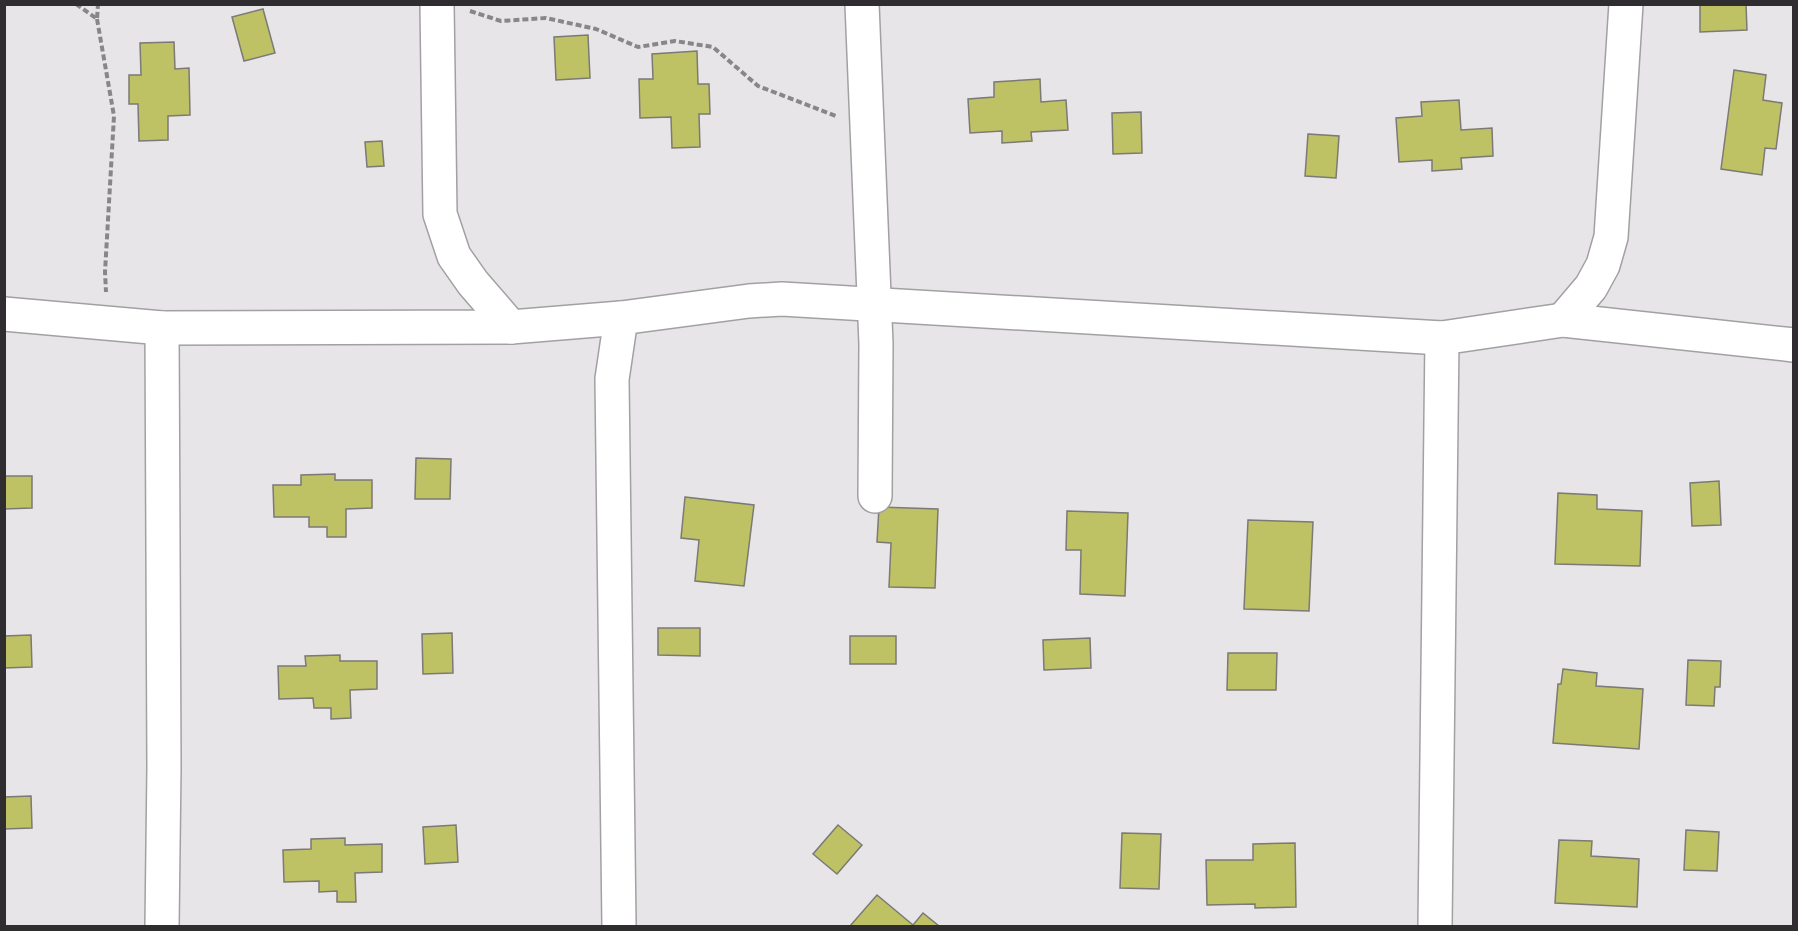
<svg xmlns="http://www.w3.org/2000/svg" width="1798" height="931" viewBox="0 0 1798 931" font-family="'Exo 2',sans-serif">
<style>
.building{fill:#bfc165;stroke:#7a7a76;stroke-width:1.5}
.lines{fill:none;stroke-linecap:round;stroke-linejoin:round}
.street-casing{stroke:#a3a0a4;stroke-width:36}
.path{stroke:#898689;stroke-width:4;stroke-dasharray:6 3;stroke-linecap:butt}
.street{stroke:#fff;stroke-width:33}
</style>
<rect width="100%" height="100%" fill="#e8e5e9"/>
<g class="building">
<path d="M1700,4H1746L1747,30L1700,32Z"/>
<path d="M263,9L275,53L244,61L232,17Z"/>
<path d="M588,35L590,78L556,80L554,37Z"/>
<path d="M174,42L175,69L189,68L190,115L168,116V140L139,141L138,104H129V75H141L140,43Z"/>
<path d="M697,51L698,84H709L710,114H699L700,147L672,148L671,117L640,118L639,79H653L652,54Z"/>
<path d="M1734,70L1766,75L1763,100L1782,103L1776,149L1765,148L1762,175L1721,169Z"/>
<path d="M1040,79L1041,102L1066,100L1068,130L1031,132L1032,141L1002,143V131L970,133L968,99L994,97V82Z"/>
<path d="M1459,100L1461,130L1492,128L1493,156L1461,158L1462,169L1432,171V160L1399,162L1396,118L1422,116L1421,102Z"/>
<path d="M1141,112L1142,153L1113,154L1112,113Z"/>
<path d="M1308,134L1339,136L1336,178L1305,176Z"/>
<path d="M382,141L384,166L367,167L365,142Z"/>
<path d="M416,458L451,459L450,499H415Z"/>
<path d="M4,469L5,476H32V508L4,509Z"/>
<path d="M335,474V480H372V508L346,509V537H327V527H309V517H274L273,485H301V475Z"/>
<path d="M1719,481L1721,525L1692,526L1690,483Z"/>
<path d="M1558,493L1597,495V509L1642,511L1640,566L1555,564Z"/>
<path d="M685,497L754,505L744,586L695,581L699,540L681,538Z"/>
<path d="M879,507L938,509L935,588L889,587L891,543L877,542Z"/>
<path d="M1067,511L1128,513L1125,596L1080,594L1081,550H1066Z"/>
<path d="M1248,520L1313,522L1309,611L1244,609Z"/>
<path d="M658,628H700V656L658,655Z"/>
<path d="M452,633L453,673L423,674L422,634Z"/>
<path d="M31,635L32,667L4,668V636Z"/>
<rect x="850" y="636" width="46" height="28"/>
<path d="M1090,638L1091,668L1044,670L1043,640Z"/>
<path d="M1228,653H1277L1276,690H1227Z"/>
<path d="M340,655V661H377V689L350,690L351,718L331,719V708H314L313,698L279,699L278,666H306L305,656Z"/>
<path d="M1688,660L1721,661L1720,687H1715L1714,706L1686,705Z"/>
<path d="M1563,669L1597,673L1596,686L1643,689L1639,749L1553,743L1558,684H1561Z"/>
<path d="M31,796L32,828L4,829V797Z"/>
<path d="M456,825L458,862L425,864L423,827Z"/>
<path d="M838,825L862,845L837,874L813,854Z"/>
<path d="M1686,830L1719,832L1717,871L1684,870Z"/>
<path d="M1122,833L1161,834L1159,889L1120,888Z"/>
<path d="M345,838V845L382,844V872L355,873L356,902H337V891L319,892V881L284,882L283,850L311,849V839Z"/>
<path d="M1559,840L1592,841L1591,856L1639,859L1637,907L1555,903Z"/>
<path d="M1295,843L1296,907L1255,908V904L1207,905L1206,860H1253V844Z"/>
<path d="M877,895L913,925L923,913L939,926H850Z"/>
</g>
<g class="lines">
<g class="street-casing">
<g id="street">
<path d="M437,4L440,214L454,256L473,283L511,327"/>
<path d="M862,4L876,344L875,496"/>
<path d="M4,314L162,328L511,327L621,318L749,301L782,299L1442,338L1563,320L1794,345"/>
<path d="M1563,320L1591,287L1603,265L1611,237L1626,4"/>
<path d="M162,328L164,767L162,926"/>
<path d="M619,926L612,379L621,318"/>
<path d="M1435,926L1442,338"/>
</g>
</g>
<g class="path">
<path d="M76,4L97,19L98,4"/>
<path d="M470,11L501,21L546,18L596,29L638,47L675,41L713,47L758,86L836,116"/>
<path d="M97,19L114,116L105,272L106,292"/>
</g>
<use href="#street" class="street"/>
</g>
<rect width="1798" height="931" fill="none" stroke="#2f2d2f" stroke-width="12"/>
</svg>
